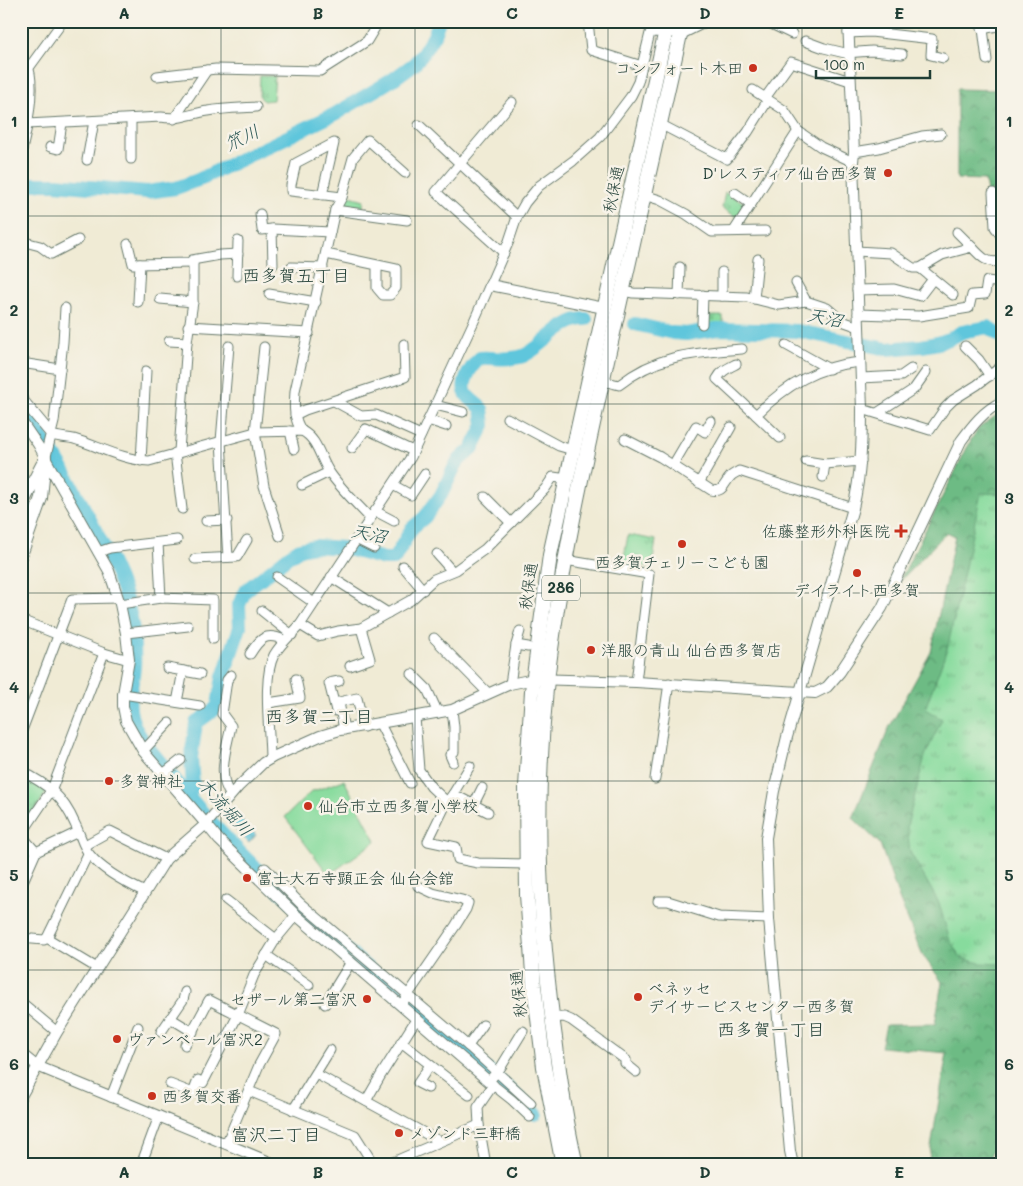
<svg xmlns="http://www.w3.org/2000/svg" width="1023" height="1186" viewBox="0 0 1023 1186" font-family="Mali,'Klee One',sans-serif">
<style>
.forest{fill:url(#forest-crowns);stroke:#467c5c}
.park{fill:url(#park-tufts);stroke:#538c68}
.garden{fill:#87db9d;stroke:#538c68}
.water{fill:url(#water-ripples);stroke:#3f8288}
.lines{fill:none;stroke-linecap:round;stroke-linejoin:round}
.river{stroke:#5fc6dc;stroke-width:14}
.minor-casing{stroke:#687a6c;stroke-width:11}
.tertiary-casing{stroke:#687a6c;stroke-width:12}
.primary-casing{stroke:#687a6c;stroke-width:14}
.trunk-casing{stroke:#687a6c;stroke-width:16}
.minor{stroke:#fff;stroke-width:9}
.tertiary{stroke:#fff;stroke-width:10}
.primary{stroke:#fff;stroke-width:12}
.trunk{stroke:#fff;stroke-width:14}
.grid{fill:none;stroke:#1f3d34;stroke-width:1;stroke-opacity:0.55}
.poi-dot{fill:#c8321e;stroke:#f7f3e8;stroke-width:2}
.labels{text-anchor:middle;stroke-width:5;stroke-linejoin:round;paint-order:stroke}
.shield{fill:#f7f3e8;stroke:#60746a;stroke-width:1}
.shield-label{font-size:15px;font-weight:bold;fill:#1f3d34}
.poi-label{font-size:16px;fill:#1f3d34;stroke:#f7f3e8;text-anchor:start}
.street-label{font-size:16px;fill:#1f3d34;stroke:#f7f3e8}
.water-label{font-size:18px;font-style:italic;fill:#2c5856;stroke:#f7f3e8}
.neighbourhood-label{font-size:18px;fill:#1f3d34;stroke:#f7f3e8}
.neatline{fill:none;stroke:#1f3d34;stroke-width:2}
.grid-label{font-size:16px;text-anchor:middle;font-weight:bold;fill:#1f3d34}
</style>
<defs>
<pattern id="forest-crowns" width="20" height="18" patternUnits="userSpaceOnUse" patternTransform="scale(1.25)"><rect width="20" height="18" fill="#6dbb84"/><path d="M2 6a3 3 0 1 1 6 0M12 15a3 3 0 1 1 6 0" fill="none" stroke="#59996d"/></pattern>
<pattern id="park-tufts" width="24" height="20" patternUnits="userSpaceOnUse" patternTransform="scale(1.25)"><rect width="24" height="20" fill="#87db9d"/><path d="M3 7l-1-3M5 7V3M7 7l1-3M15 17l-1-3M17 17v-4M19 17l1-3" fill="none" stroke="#6eb381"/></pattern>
<pattern id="water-ripples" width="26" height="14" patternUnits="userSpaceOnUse" patternTransform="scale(1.25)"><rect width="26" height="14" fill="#5fc6dc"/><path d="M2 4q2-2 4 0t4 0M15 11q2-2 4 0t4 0" fill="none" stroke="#4ea2b3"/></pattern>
</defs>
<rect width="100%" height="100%" fill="#f7f3e8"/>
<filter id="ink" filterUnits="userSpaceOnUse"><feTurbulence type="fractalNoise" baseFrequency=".02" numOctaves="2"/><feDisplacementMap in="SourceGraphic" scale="10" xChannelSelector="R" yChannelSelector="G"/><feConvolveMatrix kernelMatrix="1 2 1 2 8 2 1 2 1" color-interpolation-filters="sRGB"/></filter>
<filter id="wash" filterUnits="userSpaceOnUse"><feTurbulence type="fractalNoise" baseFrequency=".0096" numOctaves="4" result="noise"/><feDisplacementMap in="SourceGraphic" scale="20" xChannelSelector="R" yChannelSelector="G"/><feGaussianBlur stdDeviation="1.12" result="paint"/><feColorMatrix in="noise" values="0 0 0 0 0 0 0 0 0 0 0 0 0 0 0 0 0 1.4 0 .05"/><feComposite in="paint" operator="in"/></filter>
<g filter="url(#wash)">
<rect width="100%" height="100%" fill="#f0ebd5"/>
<g class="forest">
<path d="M957,89L1002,90V180L999,181L991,193H987L985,180L957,179Z"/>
<path d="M1002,411V1130L999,1131L987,1165H928L947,1053L881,1047L886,1025L935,1024L942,982L922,954L900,901L880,844L853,818L889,728L931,652L955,536L947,532L899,582L972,438L979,428Z"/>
</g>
<g class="park">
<path d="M260,76H275L273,100L263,101L259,95Z"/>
<path d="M725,192L744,203V206L737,217L722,208Z"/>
<path d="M347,195L364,200L362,212L347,209L345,203Z"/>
<rect x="704" y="316" width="19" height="10"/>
<path d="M981,493L1002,494V964L980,963L961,958L950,941L939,903L910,852L907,826L925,756L942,719L925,709L948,646Z"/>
<path d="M628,535L656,540L652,567L623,563Z"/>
<path d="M21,776L47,791L21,832Z"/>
<path d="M21,839L32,852L26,865L21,862Z"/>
</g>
<path class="garden" d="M344,780L376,841L329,875L285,817L311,792Z"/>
<path class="water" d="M237,815L256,835L249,843L229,823Z"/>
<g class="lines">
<g class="river">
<path d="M21,184H55L147,192L176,188L198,180L335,114L392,80L414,64L422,55L434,35L439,21"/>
<path d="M635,324L673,333L686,334L717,329L798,331L887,349L922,346L938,343L949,339L962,332L988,327L1002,337"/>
<path d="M21,408C49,442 70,480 90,520C108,555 128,591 133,630C134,642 135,655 134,667C132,690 124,705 136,729C145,747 167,769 180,786C236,855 303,913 370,970C426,1017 482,1064 536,1114"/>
<path d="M185,791L193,788L191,758L196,723L214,710L218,705L223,677L240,627L239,605L245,591L289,556L300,549L314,546L344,548L384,559H394L412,528L425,517L441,495L455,466L460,459L472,449L484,425L482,409C478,404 471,401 467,395C459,384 472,365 480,358C495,357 508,361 523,356C544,347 561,319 586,319"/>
</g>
</g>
</g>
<g filter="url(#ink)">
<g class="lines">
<g class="minor-casing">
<g id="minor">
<path d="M557,21V22"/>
<path d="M588,21L591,50L642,66"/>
<path d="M765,21L792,34"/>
<path d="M982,21L987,60"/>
<path d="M982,29L1002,25"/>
<path d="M848,33L871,32L932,39L931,55L943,58"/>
<path d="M805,41L824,48L845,53L872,51L902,54"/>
<path d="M28,69L63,21"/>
<path d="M157,76L216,69L320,71L367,41L379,21"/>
<path d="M753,90L784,110L798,131L821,147L853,162"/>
<path d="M765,98L791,62L850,81"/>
<path d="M131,119V159"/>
<path d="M174,119L207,70"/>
<path d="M27,124L161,117C181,120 189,114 208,111C223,108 240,108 256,107"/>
<path d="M660,124L727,159L748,132L768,100"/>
<path d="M419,125L517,217"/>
<path d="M50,147L58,149L62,123"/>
<path d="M854,152L879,148L922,136L941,134"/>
<path d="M87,160L94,121"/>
<path d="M735,193L751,204"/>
<path d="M993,193L995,227L1002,237"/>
<path d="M322,195L334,143L296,163L291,185V191L342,197"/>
<path d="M644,195L660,200L686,214L712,232L765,231"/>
<path d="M335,210L407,220"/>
<path d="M260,214L262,230L272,229L330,232"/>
<path d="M272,229L273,265"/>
<path d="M734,231L798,131"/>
<path d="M957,232L972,247"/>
<path d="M21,241L40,246L51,254L78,240"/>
<path d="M128,244L133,264L193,263L192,260L220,255L238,254"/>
<path d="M856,251L891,253L913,268H920L942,255L972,247C980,256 989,266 1002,260"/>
<path d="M504,253L436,192L512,102"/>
<path d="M326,254L396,269V288L390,295H383L377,288V265"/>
<path d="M291,267L323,268"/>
<path d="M920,268L953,295"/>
<path d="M237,276L238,241"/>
<path d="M796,283L806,301"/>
<path d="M857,290L894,289L920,296L933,279"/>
<path d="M623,291L633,293L747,297L779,305L806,301L827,308L842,321L859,327"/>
<path d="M269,294L316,302"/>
<path d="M679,295L680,267"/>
<path d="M722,296V272"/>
<path d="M160,299L193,302"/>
<path d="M754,299L758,259"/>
<path d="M138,302L140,264"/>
<path d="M65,308L63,342L54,422L51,434C57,438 66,437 74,439C98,446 123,460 149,461L255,432L302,431C318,439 320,459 330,473C341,489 357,504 370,518"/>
<path d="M858,314L919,316L969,308L972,295L985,294L987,281L1002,283"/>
<path d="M702,324L703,295"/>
<path d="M188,326L309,333"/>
<path d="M169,341L187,342"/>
<path d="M786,345L829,369"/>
<path d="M965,346L979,360L990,376"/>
<path d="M264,347L255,432L264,486L280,536"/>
<path d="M21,363L60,369"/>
<path d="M736,364C728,368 721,371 717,379L756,415C786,385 818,366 860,362"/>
<path d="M861,378L901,376L911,369"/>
<path d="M603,381L619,385C658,354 694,353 742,349"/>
<path d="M334,401L361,416L376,415L421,435"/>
<path d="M435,405L463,412"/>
<path d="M862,409L930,430L945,408L953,400L977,385L1002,366"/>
<path d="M877,413L914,389L926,372"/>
<path d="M295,415L305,410L405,377L404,344"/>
<path d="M756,415L780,438"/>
<path d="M507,418L559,446L573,450"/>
<path d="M21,420L38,445L45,458"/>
<path d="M428,420L446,426"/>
<path d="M290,431L294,449"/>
<path d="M302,431C293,419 294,405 295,391L335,210L342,197L353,158L368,140L405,173"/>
<path d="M625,439L660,457L711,490C724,493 723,484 731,476C733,474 736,473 739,471L853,508"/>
<path d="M352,448L366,429L413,451"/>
<path d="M179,451L187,342L193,302V263"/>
<path d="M175,453L182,509"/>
<path d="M141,461L146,371"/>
<path d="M806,461L825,464L861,461"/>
<path d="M673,465L696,426L705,432L711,421"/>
<path d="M823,477L825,464"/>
<path d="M699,483L731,427"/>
<path d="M302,485L329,472"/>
<path d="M393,485L411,495L425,474"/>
<path d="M485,497L511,523"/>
<path d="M375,511L394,521"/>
<path d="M206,521L227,520"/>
<path d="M356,539L374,548"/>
<path d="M158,543L161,598"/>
<path d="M98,552L110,548L177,540"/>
<path d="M437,554L452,571"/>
<path d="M228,557L221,441L229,346"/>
<path d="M195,559L237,557L247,540"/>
<path d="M565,560L649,574L636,682"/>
<path d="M403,566L423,590"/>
<path d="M277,577L314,603"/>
<path d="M331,577L388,613"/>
<path d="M120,604L161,598L213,600V639"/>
<path d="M262,611L292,635"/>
<path d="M21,620L104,653L129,660"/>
<path d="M300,625L318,636L338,631L361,628L411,600L434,579L456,570L471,559L485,549L545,489L553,477L567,479"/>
<path d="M126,633L188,626"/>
<path d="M434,638L488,693"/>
<path d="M516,645L520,631"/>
<path d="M250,654C260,638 266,632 284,640"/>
<path d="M350,666L370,659L361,628"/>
<path d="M167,668L200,674"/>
<path d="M412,674L427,689L438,713"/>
<path d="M231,675L227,680L222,714L231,726C227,746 216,778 231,795"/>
<path d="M510,684L516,645L528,647"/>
<path d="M123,694L200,706"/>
<path d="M177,702L183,671"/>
<path d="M268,703L300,698L296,679"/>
<path d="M452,710L454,727V752L450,755L453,762"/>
<path d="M336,711L329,683L339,681"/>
<path d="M415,717L419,770L431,787L447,802"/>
<path d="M380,724L410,783"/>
<path d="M344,730L339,702L357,698L364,727"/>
<path d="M21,733L72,599L118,598"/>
<path d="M143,751L169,723"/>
<path d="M270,759C270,731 262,678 274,655C281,643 291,635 300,625L411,457L474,321L509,241L517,217L525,203L539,186L573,161L600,137L631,96L638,82L650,33L652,32L684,33L708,21"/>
<path d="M470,766L453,794L447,802L428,841L456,847L458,859L478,863L527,864"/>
<path d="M21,771C47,784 63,796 75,824C80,833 83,848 90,855C103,871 126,883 145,892"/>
<path d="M163,774L181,760"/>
<path d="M655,779L669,683"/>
<path d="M453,794L488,812"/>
<path d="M474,804L482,788"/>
<path d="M85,845L110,831L166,859"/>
<path d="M36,852L21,835L52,789L104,653"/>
<path d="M265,868L300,903L468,1046L531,1103"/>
<path d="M21,886L36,852L78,832"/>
<path d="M226,900L276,939"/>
<path d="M658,901H668L719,917L769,919"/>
<path d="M21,938L44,940L47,938L97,968"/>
<path d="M47,938L88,854"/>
<path d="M266,955L309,985"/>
<path d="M21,1002L57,1032"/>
<path d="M325,1004L351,962"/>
<path d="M401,1005L456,925L466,909L468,903L462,900L433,893L418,886"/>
<path d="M170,1018L193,1032"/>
<path d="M552,1018L564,1017L571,1020L626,1060L625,1063L636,1072"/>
<path d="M161,1032L183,1000L185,992"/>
<path d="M401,1042L469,1095"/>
<path d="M185,1045L209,1000L276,1034L259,1065L226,1144"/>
<path d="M468,1046L483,1025"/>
<path d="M21,1053L37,1066"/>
<path d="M316,1074L439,1141"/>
<path d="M489,1081L501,1067L523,1031"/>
<path d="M170,1084L193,1093L198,1080L203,1083L238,1015L254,975L276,939L296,915"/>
<path d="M428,1088L418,1083L430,1065"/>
<path d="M249,1091L355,1135L374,1165"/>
<path d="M111,1097L138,1027"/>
<path d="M366,1101L381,1075L417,1018"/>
<path d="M293,1110L330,1050"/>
<path d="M141,1165L159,1116"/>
<path d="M386,1165L479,1125"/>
<path d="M486,1165L479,1125L478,1107L493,1085L512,1100L530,1117"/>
</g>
</g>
<g class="tertiary-casing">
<g id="tertiary">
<path d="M21,58C23,61 26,65 28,68C35,88 26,131 21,152"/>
<path d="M490,285L604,308"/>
<path d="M21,398L51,434L45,458L109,571L120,604L126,633L129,660L123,694V706L126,721L143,751L206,824L166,859L57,1032L21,1096"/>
<path d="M37,1066L277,1165"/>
<path d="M493,1085L296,915L219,840L206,824L238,787L263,763L273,757L320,736L340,730L452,710L510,684L534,679L636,682L815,693L827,687L840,672L882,608L961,441C972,426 984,410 1002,402"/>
<path d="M793,1165L790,1151L769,919L766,838L774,791L787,737L853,508C861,475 862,443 862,409L853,162L854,152L848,21"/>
</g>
</g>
<g class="primary-casing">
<g id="primary">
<path d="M21,506L42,465"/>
<path d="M21,555L41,498L45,458"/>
</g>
</g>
<g class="trunk-casing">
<g id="trunk">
<path d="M563,1165L544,1067L534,986L527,895L526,787L532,691L550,555L668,21"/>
<path d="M576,1165C566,1123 560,1081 555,1038C539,924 534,805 546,689C559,575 584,463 609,351C634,241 659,131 683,21"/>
</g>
</g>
<use href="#minor" class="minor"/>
<use href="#tertiary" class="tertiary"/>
<use href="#primary" class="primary"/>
<use href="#trunk" class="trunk"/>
</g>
</g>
<path class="grid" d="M221,21V1165M415,21V1165M608,21V1165M802,21V1165M21,216H1002M21,404H1002M21,593H1002M21,781H1002M21,970H1002"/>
<g class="poi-dot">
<circle cx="753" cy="68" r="5"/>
<circle cx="888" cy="173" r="5"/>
<path d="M898.5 523.5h5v5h5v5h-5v5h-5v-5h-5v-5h5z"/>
<circle cx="682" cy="544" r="5"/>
<circle cx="857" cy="573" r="5"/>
<circle cx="591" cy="650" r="5"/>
<circle cx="109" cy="781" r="5"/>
<circle cx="308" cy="806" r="5"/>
<circle cx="247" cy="878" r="5"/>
<circle cx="638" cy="997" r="5"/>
<circle cx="367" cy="999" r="5"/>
<circle cx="117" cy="1039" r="5"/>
<circle cx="152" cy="1096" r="5"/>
<circle cx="399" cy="1133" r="5"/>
</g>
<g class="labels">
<rect class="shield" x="542" y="575.5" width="38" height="25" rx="4"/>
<g class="shield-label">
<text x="561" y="593">286</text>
</g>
<g class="poi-label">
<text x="743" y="74" text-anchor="end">コンフォート木田</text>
<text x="878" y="179" text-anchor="end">D'レスティア仙台西多賀</text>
<text x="890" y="537" text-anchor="end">佐藤整形外科医院</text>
<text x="682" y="568" text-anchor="middle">西多賀チェリーこども園</text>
<text x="857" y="596" text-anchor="middle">デイライト西多賀</text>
<text x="601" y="656">洋服の青山 仙台西多賀店</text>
<text x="119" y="787">多賀神社</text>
<text x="318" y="812">仙台市立西多賀小学校</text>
<text x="257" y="884">富士大石寺顕正会 仙台会舘</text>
<text x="648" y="994">ベネッセ<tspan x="648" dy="18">デイサービスセンター西多賀</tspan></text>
<text x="357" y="1005" text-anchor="end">セザール第二富沢</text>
<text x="127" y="1045">ヴァンベール富沢2</text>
<text x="162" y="1102">西多賀交番</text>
<text x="409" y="1139">メゾンド三軒橋</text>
</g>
<g class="street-label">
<text transform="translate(613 189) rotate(-78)" y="6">秋保通</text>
<text transform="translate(528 586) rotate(-82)" y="6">秋保通</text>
<text transform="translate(518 994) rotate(-96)" y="6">秋保通</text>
</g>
<g class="water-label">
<text transform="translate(242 138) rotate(-26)" y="6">笊川</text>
<text transform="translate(825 318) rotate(11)" y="6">天沼</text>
<text transform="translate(369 534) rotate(12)" y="6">天沼</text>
<text transform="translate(225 807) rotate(48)" y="6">木流堀川</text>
</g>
<g class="neighbourhood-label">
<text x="296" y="282">西多賀五丁目</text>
<text x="319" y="723">西多賀二丁目</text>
<text x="771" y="1036">西多賀一丁目</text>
<text x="276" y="1141">富沢二丁目</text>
</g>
</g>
<rect width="1023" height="1186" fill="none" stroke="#f7f3e8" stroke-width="55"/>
<path d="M816 70v8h114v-8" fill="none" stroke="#1f3d34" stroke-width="2.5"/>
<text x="823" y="70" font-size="15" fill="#1f3d34" stroke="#f7f3e8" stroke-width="4" paint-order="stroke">100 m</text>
<rect x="28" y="28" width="968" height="1130" class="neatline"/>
<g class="grid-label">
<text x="124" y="19">A</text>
<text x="318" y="19">B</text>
<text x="512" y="19">C</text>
<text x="705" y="19">D</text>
<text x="899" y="19">E</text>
<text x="14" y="127">1</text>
<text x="1009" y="127">1</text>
<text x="14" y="316">2</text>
<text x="1009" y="316">2</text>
<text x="14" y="504">3</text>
<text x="1009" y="504">3</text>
<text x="14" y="693">4</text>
<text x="1009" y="693">4</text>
<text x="14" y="881">5</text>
<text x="1009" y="881">5</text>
<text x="14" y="1070">6</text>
<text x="1009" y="1070">6</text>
<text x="124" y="1178">A</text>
<text x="318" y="1178">B</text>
<text x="512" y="1178">C</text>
<text x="705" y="1178">D</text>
<text x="899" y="1178">E</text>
</g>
</svg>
